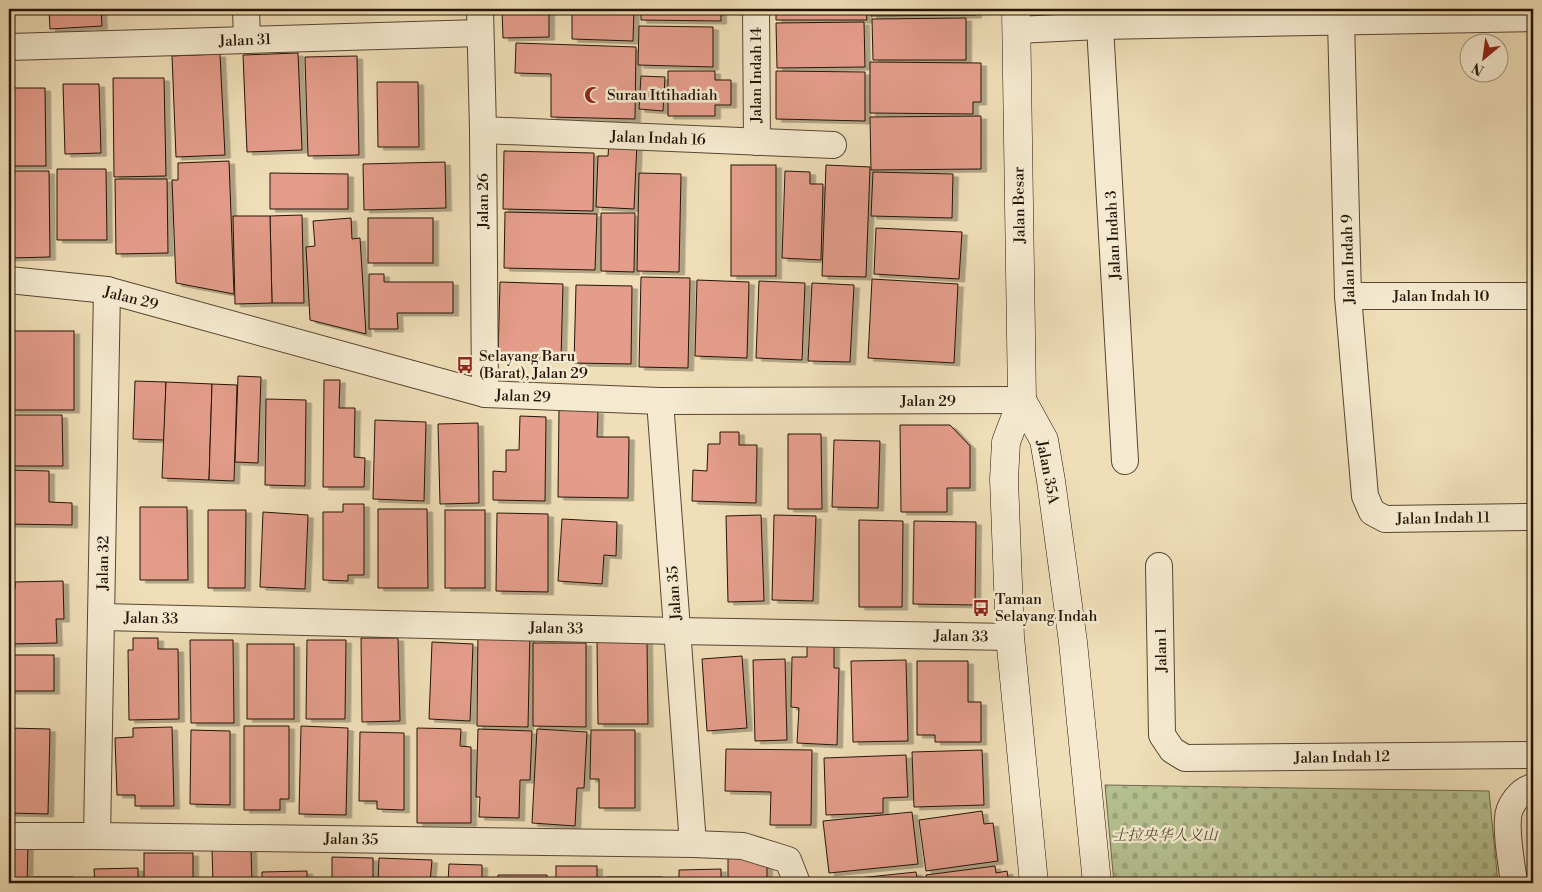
<svg xmlns="http://www.w3.org/2000/svg" width="1542" height="892" viewBox="0 0 1542 892" font-family="'Libre Bodoni','Noto Serif SC',serif">
<style>
.cemetery{fill:url(#cemetery-stones);stroke:#6d6a4c}
.building{fill:#e49d8b;stroke:#241306;filter:url(#shadow)}
.lines{fill:none;stroke-linecap:round;stroke-linejoin:round}
.street-casing{stroke:#574632;stroke-width:28}
.secondary-casing{stroke:#241306;stroke-width:29}
.street{stroke:#f5ead0;stroke-width:26}
.secondary{stroke:#f5ead0;stroke-width:28}
.labels{text-anchor:middle;stroke-width:5;stroke-linejoin:round;paint-order:stroke}
.street-label{font-size:15px;fill:#241306;stroke:#f5ead0}
.poi-label{font-size:15px;fill:#241306;stroke:#f5ead0;text-anchor:start}
.park-label{font-size:15px;font-style:italic;fill:#575037;stroke:#f5ead0}
</style>
<defs>
<pattern id="cemetery-stones" width="16" height="16" patternUnits="userSpaceOnUse" patternTransform="scale(1.25)"><rect width="16" height="16" fill="#b6c291"/><path d="M2 7V4a2 2 0 0 1 4 0v3zM10 15v-3a2 2 0 0 1 4 0v3z" fill="#9ca67c"/></pattern>
<filter id="shadow"><feDropShadow dx="5.5" dy="3" stdDeviation="0" flood-color="#0004"/></filter>
</defs>
<rect width="100%" height="100%" fill="#efdeb7"/>
<filter id="stains"><feTurbulence type="fractalNoise" baseFrequency=".004" numOctaves="4"/><feColorMatrix values="0 0 0 0 .2 0 0 0 0 .09 0 0 0 0 .02 0 0 0 .5 -.17"/></filter>
<radialGradient id="worn" r=".72"><stop offset=".6" stop-color="#630" stop-opacity="0"/><stop offset="1" stop-color="#630" stop-opacity=".3"/></radialGradient>
<path class="cemetery" d="M1105,785L1489,791L1498,883H1114Z"/>
<g class="building">
<path d="M49,9H101L102,26L50,29Z"/>
<path d="M502,9H549V37L503,38Z"/>
<path d="M572,9H634L633,41L572,39Z"/>
<path d="M641,9H721V21L641,20Z"/>
<path d="M776,9H866L867,20H776Z"/>
<path d="M871,9H976V15L871,16Z"/>
<path d="M966,18V60H873L872,19Z"/>
<path d="M864,22L865,67L777,68L776,23Z"/>
<path d="M639,26L713,27V67L638,65Z"/>
<path d="M516,43L636,47L635,119L551,117V74L515,73Z"/>
<path d="M298,53L302,150L247,152L243,55Z"/>
<path d="M220,54L225,155L176,157L172,56Z"/>
<path d="M357,56L359,155L308,156L305,57Z"/>
<path d="M870,62L981,63V102H973V114L870,113Z"/>
<path d="M668,71H715V80H731V105H715V116H668Z"/>
<path d="M776,71L865,72V121L776,119Z"/>
<path d="M641,76L665,77L663,111L639,109Z"/>
<path d="M113,78H164L166,176L114,177Z"/>
<path d="M377,82H418L419,147H378Z"/>
<path d="M63,84H99L101,153L65,154Z"/>
<path d="M9,88H45L46,166H9Z"/>
<path d="M981,116V169L871,170L870,117Z"/>
<path d="M609,142L637,143L634,209L596,207L598,156H608Z"/>
<path d="M504,151L594,153L593,211L503,209Z"/>
<path d="M229,161L234,294L176,283L172,180H178V163Z"/>
<path d="M445,162L446,208L364,210L363,164Z"/>
<rect x="731" y="165" width="45" height="111"/>
<path d="M826,165L870,167L866,277L822,276Z"/>
<path d="M57,169H106L107,240H57Z"/>
<path d="M9,171H49L50,257L9,258Z"/>
<path d="M785,171L810,172V184H823L821,260L782,258Z"/>
<path d="M873,172L953,174L952,218L871,216Z"/>
<path d="M270,173L348,174V209H270Z"/>
<path d="M639,173L681,174L679,272L637,271Z"/>
<path d="M115,179H167L168,253L116,254Z"/>
<path d="M505,212L597,214L595,270L504,268Z"/>
<path d="M601,213H635L634,272L601,271Z"/>
<path d="M302,215L304,303H272L270,216Z"/>
<path d="M233,216H270L272,303L235,304Z"/>
<path d="M351,218L352,239L360,238L366,334L310,320L306,247L315,246L313,221Z"/>
<rect x="368" y="218" width="65" height="45"/>
<path d="M876,228L962,232L959,279L874,274Z"/>
<path d="M369,274H384V282H453V313H397L398,329H369Z"/>
<path d="M641,277L690,278L688,368L639,367Z"/>
<path d="M872,279L958,284L954,363L868,358Z"/>
<path d="M697,280L749,282L747,358L695,356Z"/>
<path d="M759,281L805,283L802,360L756,358Z"/>
<path d="M500,282L563,284L561,360L498,358Z"/>
<path d="M812,283L854,285L850,362L808,361Z"/>
<path d="M576,285L632,286L631,364L574,363Z"/>
<rect x="11" y="331" width="63" height="79"/>
<path d="M238,376L261,377L258,463L235,462Z"/>
<path d="M324,380H340L339,408H355L354,457L365,458L364,487H323Z"/>
<path d="M135,381L166,382L164,440L133,439Z"/>
<path d="M166,382L212,384L209,480L162,478Z"/>
<path d="M212,384L237,385L234,481L209,480Z"/>
<path d="M266,399L306,400L305,486L265,485Z"/>
<path d="M559,410L598,411L597,437H629L628,498L558,497Z"/>
<path d="M9,415H62L63,466H9Z"/>
<path d="M520,416L546,417L545,501L493,500V471L506,472V450H519Z"/>
<path d="M375,420L426,422L424,501L373,499Z"/>
<path d="M478,423L479,503L440,504L438,424Z"/>
<path d="M900,425H950L970,446V488H947V512H901Z"/>
<path d="M720,432H739V445H757L756,503L692,501L693,470L707,471L708,444H720Z"/>
<path d="M788,434H821L822,509H788Z"/>
<path d="M834,440L880,441L878,508L832,507Z"/>
<path d="M9,470L49,471V502L72,503V525L9,524Z"/>
<path d="M343,504H364V575H348V581L323,580V512H343Z"/>
<path d="M140,507H187L188,580H140Z"/>
<path d="M378,509H427L428,588H378Z"/>
<path d="M208,510H246L245,588H208Z"/>
<rect x="445" y="510" width="40" height="78"/>
<path d="M263,512L308,515L305,589L260,587Z"/>
<path d="M497,513L548,514V592L496,591Z"/>
<path d="M761,515L764,601L728,602L726,516Z"/>
<path d="M774,515L816,516L813,601L772,600Z"/>
<path d="M562,519L617,522L616,556L604,555L602,584L558,581Z"/>
<path d="M859,520L903,521L902,607H859Z"/>
<path d="M914,521L976,522L975,605L913,604Z"/>
<path d="M63,581L64,619H56L57,643L9,644V589H15V582Z"/>
<path d="M478,630L530,631L528,727L477,726Z"/>
<path d="M133,638H158V649H178L179,719L129,720L128,650H133Z"/>
<path d="M361,638H398L400,721L362,722Z"/>
<path d="M190,640H233L234,723H191Z"/>
<path d="M307,640H346L345,719H306Z"/>
<path d="M597,641H647L648,724H598Z"/>
<path d="M432,642L473,644L470,721L429,719Z"/>
<path d="M533,643H586V727L533,726Z"/>
<path d="M807,643L834,644V668H839L837,745L797,743L799,708L791,707L792,657H807Z"/>
<rect x="247" y="644" width="47" height="75"/>
<rect x="9" y="655" width="45" height="36"/>
<path d="M742,656L747,728L707,731L702,659Z"/>
<path d="M785,659L787,740L755,741L753,660Z"/>
<path d="M906,660L908,741L853,742L851,661Z"/>
<path d="M917,661H968V702H981V742H935V735H917Z"/>
<path d="M244,726H289V799H280V810H244Z"/>
<path d="M301,726L348,728L346,815L299,814Z"/>
<path d="M172,727L174,806H135V795H117L115,738L133,737V728Z"/>
<path d="M9,728L50,729L48,814L9,813Z"/>
<path d="M417,728L461,729L460,746L471,747V823H417Z"/>
<path d="M478,729L532,731L530,780H520L519,818L479,817L480,797H476Z"/>
<path d="M537,729L587,732L584,788H577L575,826L532,823Z"/>
<path d="M191,730L230,731V805L190,804Z"/>
<path d="M591,730H635V808H599V779H590Z"/>
<path d="M360,732L404,733V810L377,809V801H359Z"/>
<path d="M726,749L812,750L811,825H770L771,792L725,791Z"/>
<path d="M982,750L984,805L914,807L912,752Z"/>
<path d="M906,755L908,797L883,798V813L826,815L824,758Z"/>
<path d="M982,811L984,824L993,823L998,861L926,871L919,820Z"/>
<path d="M912,812L918,864L829,873L823,821Z"/>
<path d="M9,842L28,843L27,883H9Z"/>
<path d="M251,849L252,883H213L212,850Z"/>
<rect x="144" y="853" width="49" height="30"/>
<path d="M728,856L767,857V883H728Z"/>
<path d="M332,857L373,858V883H332Z"/>
<path d="M379,858L432,860L430,883H378Z"/>
<path d="M449,864L482,865V883H448Z"/>
<rect x="556" y="866" width="41" height="17"/>
<path d="M995,866L996,873L1007,871L1009,883H927L926,875Z"/>
<path d="M138,868V883H95L94,869Z"/>
<path d="M721,869V883H679V870Z"/>
<path d="M307,871V883H262V872Z"/>
<path d="M916,872L918,883H830V881Z"/>
<path d="M498,875H547V883H499Z"/>
<rect x="34" y="877" width="39" height="6"/>
<rect x="607" y="877" width="55" height="6"/>
</g>
<g class="lines">
<g class="street-casing">
<g id="street">
<path d="M246,9L247,40"/>
<path d="M480,9L483,130L485,394"/>
<path d="M756,9L757,142"/>
<path d="M1099,9L1125,461"/>
<path d="M1341,21L1348,296L1365,496L1372,512L1385,519L1533,517"/>
<path d="M1017,30L1099,26L1533,18"/>
<path d="M9,47L480,33"/>
<path d="M483,130L833,145"/>
<path d="M9,280L107,290L485,394L660,401L1022,400"/>
<path d="M1348,296H1533"/>
<path d="M660,401L693,844"/>
<path d="M1159,566L1162,735L1172,750L1185,758L1533,755"/>
<path d="M102,617L677,631L1010,637"/>
<path d="M9,836H97L693,844L743,846L788,860L797,883"/>
<path d="M97,836L107,290"/>
<path d="M1514,883C1512,865 1506,837 1508,819C1508,806 1520,790 1533,787"/>
</g>
</g>
<g class="secondary-casing">
<g id="secondary">
<path d="M1016,9L1022,400L1006,442L1004,479L1010,637L1034,883"/>
<path d="M1022,400L1044,440L1051,481L1073,642L1097,883"/>
</g>
</g>
<use href="#street" class="street"/>
<use href="#secondary" class="secondary"/>
</g>
<defs>
<g id="mosque-bare" transform="scale(1.35)"><path d="M3.5-4.9A6 6 0 1 0 3.5 4.9A5 5 0 1 1 3.5-4.9Z" fill="#8f2418" stroke="#f5ead0" stroke-width="2.5" paint-order="stroke"/></g>
<g id="bus-bare" transform="scale(1.35)"><path d="M-5-6H5V4H4V6H2V4H-2V6H-4V4H-5ZM-3.5-4V0h7V-4ZM-3.5 1.2v1.5H-2V1.2ZM2 1.2v1.5H3.5V1.2Z" fill="#8f2418" stroke="#f5ead0" stroke-width="2.5" paint-order="stroke"/></g>
</defs>
<g fill-rule="evenodd">
<use href="#mosque-bare" x="593" y="95"/>
<use href="#bus-bare" x="465" y="365"/>
<use href="#bus-bare" x="981" y="608"/>
</g>
<g class="labels">
<g class="street-label">
<text transform="translate(245 40) rotate(-2)" y="5">Jalan 31</text>
<text transform="translate(756 75) rotate(-90)" y="5">Jalan Indah 14</text>
<text transform="translate(658 138) rotate(2)" y="5">Jalan Indah 16</text>
<text transform="translate(483 201) rotate(-90)" y="5">Jalan 26</text>
<text transform="translate(1019 205) rotate(-91)" y="5">Jalan Besar</text>
<text transform="translate(1113 235) rotate(-93)" y="5">Jalan Indah 3</text>
<text transform="translate(1348 259) rotate(-92)" y="5">Jalan Indah 9</text>
<text x="1441" y="301">Jalan Indah 10</text>
<text transform="translate(131 298) rotate(14)" y="5">Jalan 29</text>
<text transform="translate(523 396) rotate(2)" y="5">Jalan 29</text>
<text x="928" y="406">Jalan 29</text>
<text transform="translate(1048 472) rotate(79)" y="5">Jalan 35A</text>
<text transform="translate(1443 518) rotate(-1)" y="5">Jalan Indah 11</text>
<text transform="translate(103 563) rotate(-89)" y="5">Jalan 32</text>
<text transform="translate(674 593) rotate(-94)" y="5">Jalan 35</text>
<text transform="translate(151 618) rotate(1)" y="5">Jalan 33</text>
<text transform="translate(556 628) rotate(1)" y="5">Jalan 33</text>
<text transform="translate(961 636) rotate(1)" y="5">Jalan 33</text>
<text transform="translate(1161 650) rotate(-91)" y="5">Jalan 1</text>
<text transform="translate(1342 757) rotate(-1)" y="5">Jalan Indah 12</text>
<text transform="translate(351 839) rotate(1)" y="5">Jalan 35</text>
</g>
<g class="poi-label">
<text x="607" y="100">Surau Ittihadiah</text>
<text x="479" y="361">Selayang Baru<tspan x="479" dy="17">(Barat), Jalan 29</tspan></text>
<text x="995" y="604">Taman<tspan x="995" dy="17">Selayang Indah</tspan></text>
</g>
<g class="park-label">
<text x="1165" y="840">士拉央华人义山</text>
</g>
</g>
<rect width="1542" height="892" fill="none" stroke="#efdeb7" stroke-width="30"/>
<rect x="10" y="10" width="1522" height="872" fill="none" stroke="#241306" stroke-width="2.5"/>
<rect x="15" y="15" width="1512" height="862" fill="none" stroke="#241306"/>
<g transform="translate(1484 58) rotate(209)"><circle r="24" fill="#f5ead0" stroke="#a1947f"/>
<path d="M0-4L9 19L0 12L-9 19Z" fill="#8f2418"/>
<text y="-8" font-size="14" font-weight="bold" text-anchor="middle" fill="#241306">N</text>
</g>
<rect width="100%" height="100%" filter="url(#stains)"/>
<rect width="100%" height="100%" fill="url(#worn)"/>
</svg>
